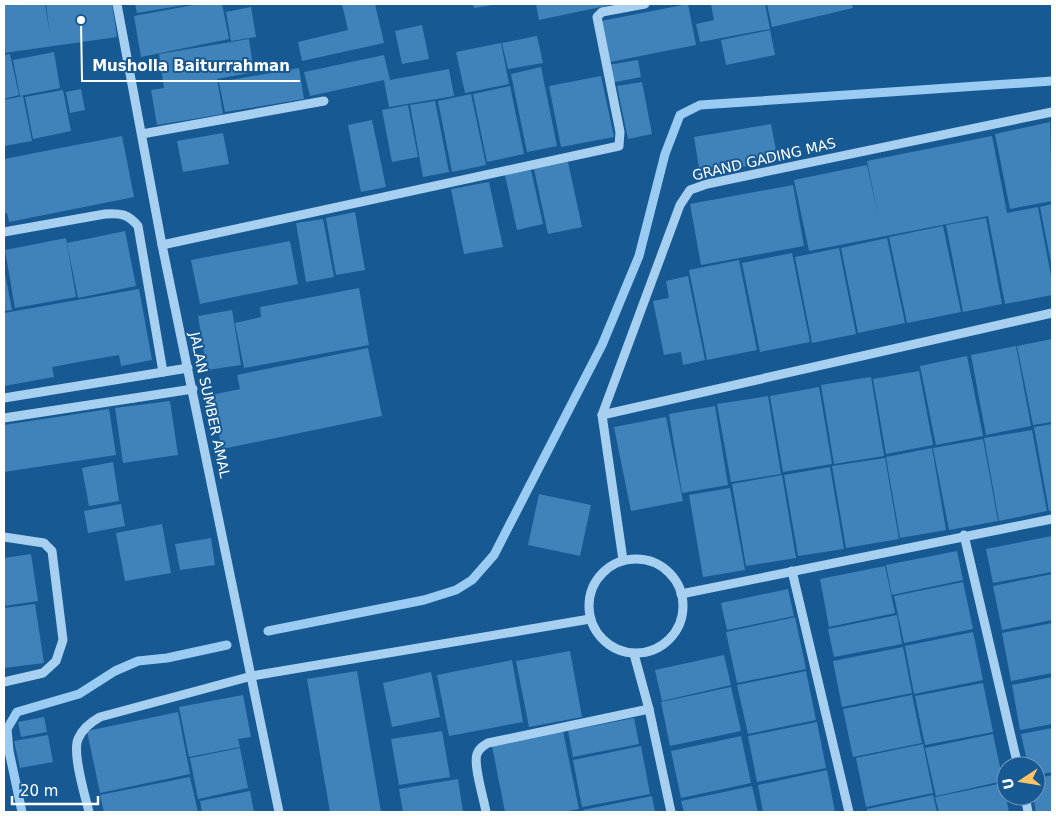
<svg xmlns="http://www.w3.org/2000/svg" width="1056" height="816" viewBox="0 0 1056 816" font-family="'DejaVu Sans',sans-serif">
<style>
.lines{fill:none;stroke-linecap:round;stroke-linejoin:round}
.stream{stroke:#99cbf3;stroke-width:9}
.building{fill:#4082ba}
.minor{stroke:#a6cff0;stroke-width:9}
.labels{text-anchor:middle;stroke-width:4;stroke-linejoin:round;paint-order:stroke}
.street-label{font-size:14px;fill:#fff;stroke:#175992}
.leader{fill:none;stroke:#fff;stroke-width:2}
.callout-dot{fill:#fff;stroke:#175992;stroke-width:2}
.callout-label{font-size:15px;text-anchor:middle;font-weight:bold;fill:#fff;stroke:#175992;stroke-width:4;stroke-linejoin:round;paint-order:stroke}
</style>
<rect width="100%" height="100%" fill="#175992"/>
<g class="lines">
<g class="stream">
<path d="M268,631L424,600L456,590L472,580L494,555L602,345L639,256L665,154L680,115L700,105L1052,81"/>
<path d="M22,812L9,751L7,729L17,712L79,694L115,671L138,661L167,658L227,645"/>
</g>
</g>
<g class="building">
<path d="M4,4H45L50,35L46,4H112L117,37L4,53Z"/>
<path d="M135,4H184V5L137,13Z"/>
<path d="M199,4H222L229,39L141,57L134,16Z"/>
<path d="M342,4H375L384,43L302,61L298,42L348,30Z"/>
<path d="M473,4H492V5L474,8Z"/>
<path d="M536,4H610V5L539,20Z"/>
<path d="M688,4L696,45L610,62L601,21Z"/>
<path d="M711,4H765L770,29L700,42L696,24L714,20Z"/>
<path d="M767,4H851L853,8L772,27Z"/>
<path d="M251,7L256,37L231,41L226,12Z"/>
<path d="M422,25L429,59L402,64L395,31Z"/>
<path d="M770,30L775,55L726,65L721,40Z"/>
<path d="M537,36L543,63L508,69L502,43Z"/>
<path d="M249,39L254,72L217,79L223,114L157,125L151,90L164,88L159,54Z"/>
<path d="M501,43L509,84L465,93L456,52Z"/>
<path d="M54,52L60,88L20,96L13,60Z"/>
<path d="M10,54L19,95L4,99V55Z"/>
<path d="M384,55L390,80L449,69L454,96L389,107L384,80L310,96L304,72Z"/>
<path d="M638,60L641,77L611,83L608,65Z"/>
<path d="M541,67L557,146L527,152L511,74Z"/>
<path d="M299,68L304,99L225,112L219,82Z"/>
<path d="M601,76L614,137L561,147L549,86Z"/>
<path d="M642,82L652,134L628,139L617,86Z"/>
<path d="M510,86L524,154L487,162L473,94Z"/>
<path d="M81,89L85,110L70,113L66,92Z"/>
<path d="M63,90L71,131L33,139L25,97Z"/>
<path d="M471,94L486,165L452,172L438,101Z"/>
<path d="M23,96L32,141L4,146V100Z"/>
<path d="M435,101L449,172L423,177L410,105Z"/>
<path d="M408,105L418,157L392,162L382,110Z"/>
<path d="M372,120L386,187L361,192L348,125Z"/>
<path d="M1050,122L1052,201L1010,209L995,134Z"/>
<path d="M771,124L778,161L700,174L694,137Z"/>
<path d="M223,133L229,164L183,172L177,141Z"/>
<path d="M122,136L134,197L9,222L7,213H4V159Z"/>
<path d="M992,136L1007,213L1038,207L1052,281V295L1005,304L988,216L809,251L794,180L867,165L879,220L867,161Z"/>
<path d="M568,162L582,227L548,234L534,169Z"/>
<path d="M531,170L543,224L517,230L505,175Z"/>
<path d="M489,182L503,247L464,254L451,189Z"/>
<path d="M793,185L804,246L701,265L690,204Z"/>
<path d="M1052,204V263H1051L1040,207Z"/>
<path d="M355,212L365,270L336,275L326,218Z"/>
<path d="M986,218L1002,304L963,312L946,225Z"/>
<path d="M323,219L334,277L306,282L296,223Z"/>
<path d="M943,226L961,312L907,323L889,237Z"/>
<path d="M125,231L136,286L78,298L67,243Z"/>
<path d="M66,238L76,297L15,308L5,250Z"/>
<path d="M887,238L905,323L858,333L841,248Z"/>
<path d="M290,241L298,284L200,304L191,260Z"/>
<path d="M839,248L856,334L812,343L795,257Z"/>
<path d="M792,253L810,342L760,352L742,263Z"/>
<path d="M739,260L757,350L707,360L689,270Z"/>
<path d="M4,269L12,310L4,311Z"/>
<path d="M688,276L705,360L683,365L681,352L664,355L653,301L669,298L666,281Z"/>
<path d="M359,288L369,345L244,368L235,323L261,317L260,307Z"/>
<path d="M139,289L152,360L121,366L119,355L84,361L52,367L54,377L4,386V313Z"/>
<path d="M232,310L241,365L207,370L198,316Z"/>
<path d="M1052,339V422L1033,425L1017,346Z"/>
<path d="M1016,346L1031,426L986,435L971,355Z"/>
<path d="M368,348L382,416L222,449L211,395L240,389L237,375Z"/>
<path d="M967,356L983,436L936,445L920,366Z"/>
<path d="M919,371L933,445L886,454L873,379Z"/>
<path d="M871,377L884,456L834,464L821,385Z"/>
<path d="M819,387L832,464L783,472L770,396Z"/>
<path d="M768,396L781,474L731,482L717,404Z"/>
<path d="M170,401L178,455L123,463L115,408Z"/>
<path d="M715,406L728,485L682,493L669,414Z"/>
<path d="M109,409L116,455L4,472V425Z"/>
<path d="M666,417L683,501L631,511L614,427Z"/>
<path d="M1052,424V511H1049L1034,427Z"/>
<path d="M1032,430L1047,511L999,521L984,438Z"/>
<path d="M983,439L998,521L949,530L933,448Z"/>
<path d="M932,448L946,530L900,538L886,457Z"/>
<path d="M885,458L899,539L846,548L832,466Z"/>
<path d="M113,462L119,501L89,506L82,468Z"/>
<path d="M830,467L844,549L798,556L784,475Z"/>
<path d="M782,475L796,558L746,566L732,484Z"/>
<path d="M730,488L745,570L703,577L689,495Z"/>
<path d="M539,494L591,505L580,556L528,545Z"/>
<path d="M121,504L125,526L88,533L84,511Z"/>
<path d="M162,524L171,573L125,581L116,533Z"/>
<path d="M1052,536V572L993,583L986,549Z"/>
<path d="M211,538L215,565L180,570L175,544Z"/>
<path d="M957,551L963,580L892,595L886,565Z"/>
<path d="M31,554L38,601L4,606V558Z"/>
<path d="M885,566L895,613L829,627L820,579Z"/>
<path d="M1052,574V620L1002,630L993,586Z"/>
<path d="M963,582L973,629L904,643L894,596Z"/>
<path d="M788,589L794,616L727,630L721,603Z"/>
<path d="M35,604L44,663L4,668V608Z"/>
<path d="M897,615L902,644L834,657L828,629Z"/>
<path d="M795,617L806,669L737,683L726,632Z"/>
<path d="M1052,623V673L1011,681L1002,633Z"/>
<path d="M973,632L983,680L914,694L905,646Z"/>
<path d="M903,647L912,693L842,707L833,661Z"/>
<path d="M570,651L582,717L529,727L516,661Z"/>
<path d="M724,655L731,685L662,701L655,670Z"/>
<path d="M512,660L523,722L449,736L437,675Z"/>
<path d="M357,671L381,812H330L307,679Z"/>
<path d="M806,671L816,720L748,734L737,685Z"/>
<path d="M431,672L440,717L392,727L383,683Z"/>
<path d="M1052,677V724L1020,730L1012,685Z"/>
<path d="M983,683L993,732L925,745L915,696Z"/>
<path d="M731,687L741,731L670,746L661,702Z"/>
<path d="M243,695L251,737L238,739L240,747L189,757L179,707Z"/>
<path d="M912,695L922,743L853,757L843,709Z"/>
<path d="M178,712L190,774L100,793L87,731Z"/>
<path d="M44,717L47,732L21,737L18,722Z"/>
<path d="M634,718L639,744L573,757L568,731Z"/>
<path d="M817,722L826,768L757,782L748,736Z"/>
<path d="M1052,728V772L1036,775V766H1028L1021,734Z"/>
<path d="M442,731L450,777L399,785L391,739Z"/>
<path d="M563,731L579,809L563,812H505L492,746Z"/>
<path d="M993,734L1003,781L936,796L925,748Z"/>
<path d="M48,735L53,762L20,768L14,741Z"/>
<path d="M741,736L751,783L681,798L671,751Z"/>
<path d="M923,744L933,793L866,807L856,758Z"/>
<path d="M641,746L650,794L582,807L573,760Z"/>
<path d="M240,748L248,788L198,799L190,758Z"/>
<path d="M827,770L835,812H763L758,785Z"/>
<path d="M1052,775V812H1036L1033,796H1036V779Z"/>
<path d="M190,777L198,812H104L100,795Z"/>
<path d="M458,779L463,812H403L399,789Z"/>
<path d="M1003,783L1009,812H939L935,797Z"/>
<path d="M752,786L758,812H684L681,801Z"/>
<path d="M250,791L254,812H202L200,801Z"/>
<path d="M933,795L937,812H867V809Z"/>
<path d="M652,796L655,812H583V810Z"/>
</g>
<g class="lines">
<g class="minor">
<path d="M117,4L162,245L279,812"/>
<path d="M142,134L324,101"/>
<path d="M4,232L105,214C121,213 128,214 138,226L163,372"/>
<path d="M162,245L619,146L620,132L597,17L602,12L645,4"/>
<path d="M4,398L188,368"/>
<path d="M602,415L1052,313"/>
<path d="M4,418L193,389"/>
<path d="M964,535L1018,766"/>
<path d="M4,537L44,543L52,551L63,640L56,661L43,673L4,682"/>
<circle cx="636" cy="606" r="47"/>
<path d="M623,560L602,415L680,205L690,190L707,184L1052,112"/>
<path d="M792,571L849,812"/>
<path d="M681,594L1052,519"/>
<path d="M634,654L649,709L671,812"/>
<path d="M1025,796L1028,812"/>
<path d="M89,812C85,796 72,753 78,739C82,729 91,722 100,717L252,676L590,619"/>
<path d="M486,812C484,799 473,765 477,754C479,748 483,746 488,743L649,709"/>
</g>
</g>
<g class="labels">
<g class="street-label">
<text transform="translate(764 159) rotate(-13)" y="5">GRAND GADING MAS</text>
<text transform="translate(210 405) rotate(78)" y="5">JALAN SUMBER AMAL</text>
</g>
</g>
<path class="leader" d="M81 20L82 81H300"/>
<circle class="callout-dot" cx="81" cy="20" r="5"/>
<g class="callout-label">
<text x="191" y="71">Musholla Baiturrahman</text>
</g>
<rect width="1056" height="816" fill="none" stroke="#ffffff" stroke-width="10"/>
<g transform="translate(1021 781) rotate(258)"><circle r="24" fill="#175992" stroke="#749bbe"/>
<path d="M0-4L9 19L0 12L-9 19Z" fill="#ffc465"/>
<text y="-8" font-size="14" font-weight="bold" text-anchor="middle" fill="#ffffff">U</text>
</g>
<path d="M12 796v8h86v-8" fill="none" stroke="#ffffff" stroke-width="2.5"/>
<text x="20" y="796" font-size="15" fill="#ffffff" stroke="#175992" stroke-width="4" paint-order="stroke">20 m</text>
</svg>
